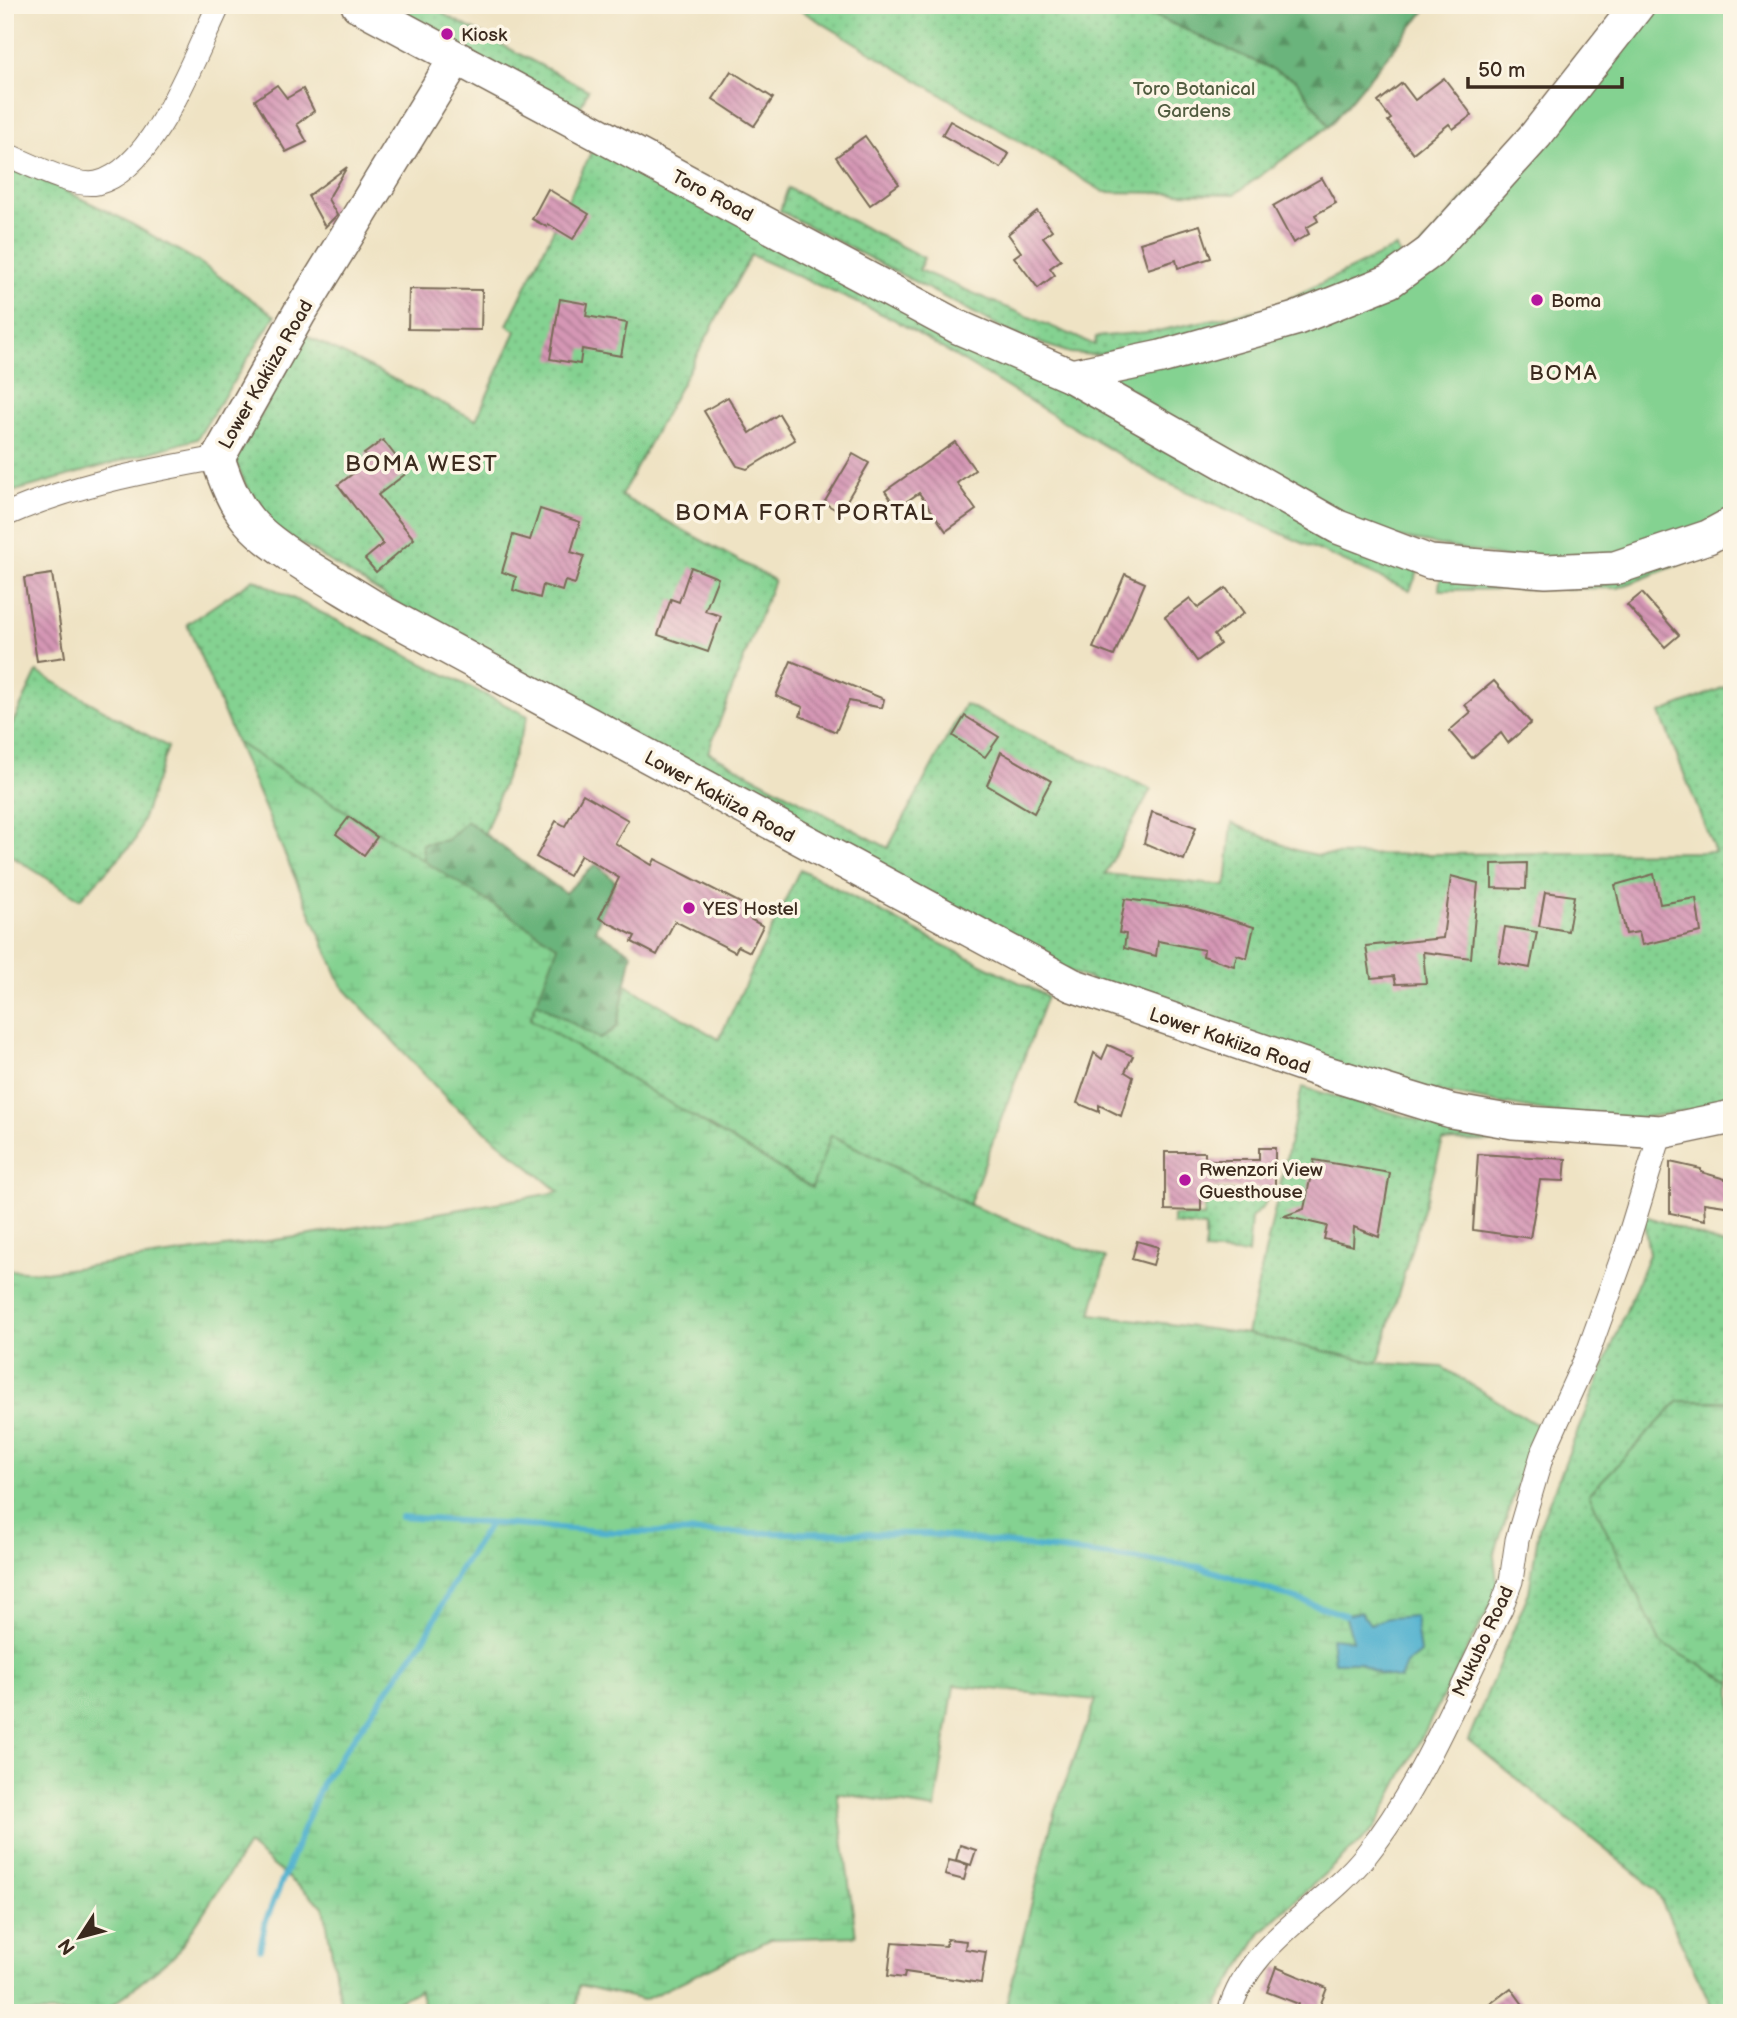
<svg xmlns="http://www.w3.org/2000/svg" width="1737" height="2018" viewBox="0 0 1737 2018" font-family="'Balsamiq Sans',sans-serif">
<style>
.grass{fill:url(#grass-dots);stroke:#607e58;stroke-width:2}
.forest{fill:url(#forest-firs);stroke:#536f4c;stroke-width:2}
.wetland{fill:url(#wetland-marsh);stroke:#607e58;stroke-width:2}
.pitch{fill:#84d291;stroke:#607e58;stroke-width:2}
.water{fill:#50b1cf;stroke:#466e76;stroke-width:2}
.lines{fill:none;stroke-linecap:round;stroke-linejoin:round}
.stream{stroke:#50b1cf;stroke-width:6}
.building{fill:url(#building-back-hatch)}
.minor-casing{stroke:#7a6b58;stroke-width:25}
.secondary-casing{stroke:#7a6b58;stroke-width:36}
.minor{stroke:#fff;stroke-width:23}
.secondary{stroke:#fff;stroke-width:33}
.poi-dot{fill:#b5179e;stroke:#fcf5e5;stroke-width:2.5}
.labels{text-anchor:middle;stroke-width:7;stroke-linejoin:round;paint-order:stroke}
.poi-label{font-size:19px;fill:#3b2a1e;stroke:#fcf5e5;text-anchor:start}
.park-label{font-size:19px;fill:#515c40;stroke:#fcf5e5}
.street-label{font-size:19px;fill:#3b2a1e;stroke:#fcf5e5}
.neighbourhood-label{font-size:21px;letter-spacing:2px;fill:#3b2a1e;stroke:#fcf5e5}
.quarter-label{font-size:23px;letter-spacing:2px;fill:#3b2a1e;stroke:#fcf5e5}
</style>
<defs>
<pattern id="grass-dots" width="8" height="8" patternUnits="userSpaceOnUse" patternTransform="scale(1.75)"><rect width="8" height="8" fill="#84d291"/><path d="M2 2h.1M6 6h.1" fill="none" stroke="#73b47d" stroke-width="1.8" stroke-linecap="round"/></pattern>
<pattern id="forest-firs" width="22" height="20" patternUnits="userSpaceOnUse" patternTransform="scale(1.75)"><rect width="22" height="20" fill="#6bb47b"/><path d="M5 1l3.5 6h-7zM16 11l3.5 6h-7z" fill="#599364"/></pattern>
<pattern id="wetland-marsh" width="20" height="14" patternUnits="userSpaceOnUse" patternTransform="scale(1.75)"><rect width="20" height="14" fill="#84d291"/><path d="M1 5h8M5 5V1M11 12h8M15 12V8" fill="none" stroke="#73b47d"/></pattern>
<pattern id="building-back-hatch" width="6" height="6" patternUnits="userSpaceOnUse" patternTransform="scale(1.75)"><rect width="6" height="6" fill="#d597b5"/><path d="M-1 5l2 2M0 0l6 6M5-1l2 2" fill="none" stroke="#ae7b93"/></pattern>
</defs>
<rect width="100%" height="100%" fill="#fcf5e5"/>
<filter id="ink" filterUnits="userSpaceOnUse"><feTurbulence type="fractalNoise" baseFrequency=".0143" numOctaves="2"/><feDisplacementMap in="SourceGraphic" scale="14" xChannelSelector="R" yChannelSelector="G"/><feConvolveMatrix kernelMatrix="1 2 1 2 8 2 1 2 1" color-interpolation-filters="sRGB"/></filter>
<filter id="wash" filterUnits="userSpaceOnUse"><feTurbulence type="fractalNoise" baseFrequency=".00686" numOctaves="4" result="noise"/><feDisplacementMap in="SourceGraphic" scale="28" xChannelSelector="R" yChannelSelector="G"/><feGaussianBlur stdDeviation="1.57" result="paint"/><feColorMatrix in="noise" values="0 0 0 0 0 0 0 0 0 0 0 0 0 0 0 0 0 1.4 0 .05"/><feComposite in="paint" operator="in"/></filter>
<g filter="url(#wash)">
<rect width="100%" height="100%" fill="#efe3c4"/>
<g class="grass">
<path d="M379,5H435L445,15L588,90L579,111Z"/>
<path d="M792,5H1430L1329,126L1235,194L1104,192Z"/>
<path d="M597,140L1422,561L1410,591L1163,481L893,319L751,255L621,496L774,580L708,752L888,848L965,704L1050,745L1151,789L1105,874L1226,886L1232,823L1295,850L1317,855L1715,852L1660,713L1732,684V1099L1692,1110L1609,1123L1348,1075L1054,966L569,709L261,519L235,461L305,335L476,420L516,331L507,325Z"/>
<path d="M10,164L121,218L199,262L275,316L197,439L5,494V166Z"/>
<path d="M788,188L924,258L919,270L1095,345L1096,337L1157,331L1272,307L1396,247L1405,264L1288,315L1096,355L1070,353L1016,335L780,211Z"/>
<path d="M1732,531V544L1618,588L1439,590L1441,570Z"/>
<path d="M254,579L528,716L465,888L236,742L187,624Z"/>
<path d="M37,672L168,747L135,841L80,899L5,852V739Z"/>
<path d="M800,869L939,943L1047,996L969,1205L831,1136L813,1188L529,1019L532,1000L558,946L719,1039Z"/>
<path d="M1302,1087L1418,1120L1451,1127L1623,1143L1443,1141L1378,1363L1247,1334Z"/>
<path d="M1206,1191L1269,1193L1264,1206L1251,1218L1248,1254L1205,1251V1227L1173,1224V1215L1204,1217Z"/>
<path d="M1643,1215L1732,1248V1401H1679L1660,1642L1732,1683V2013H1715L1656,1890L1468,1740L1529,1592L1539,1527L1649,1254Z"/>
</g>
<g class="forest">
<path d="M1131,5H1430L1329,126L1296,80Z"/>
<path d="M467,821L565,893L596,864L615,881L595,930L632,953L617,1027L600,1039L532,1000L427,888L422,844L447,840Z"/>
</g>
<g class="wetland">
<path d="M236,742L558,946L530,1019L812,1188L831,1135L969,1205L1106,1258L1091,1314L1247,1334L1378,1363L1442,1367L1537,1425L1494,1555L1498,1591L1374,1829L1261,1932L1219,2002L1217,2013H1004L1055,1810L1096,1700L954,1685L935,1809L837,1793L856,1936L770,1939L644,2000L579,1985L575,2012L426,2013L419,1990L375,2013H342L324,1907L248,1845L176,1954L103,2013H5V1270L46,1272L311,1235L559,1192L450,1102L342,986Z"/>
<path d="M1679,1401L1732,1402V1683L1660,1642L1589,1494Z"/>
</g>
<path class="pitch" d="M1638,5H1732V516L1615,559L1548,565L1348,528L1186,436L1136,392L1093,371L1390,281Z"/>
<path class="water" d="M1361,1612L1370,1624L1387,1618L1415,1616L1420,1653L1406,1664L1400,1679L1379,1674L1359,1662H1334L1331,1638L1353,1640L1345,1615Z"/>
<g class="lines">
<g class="stream">
<path d="M401,1517L614,1532L928,1534L1200,1567L1345,1615"/>
<path d="M260,1949L266,1920L323,1781L428,1633L459,1571L490,1523"/>
</g>
</g>
<g id="blocks">
<g class="building">
<path d="M731,71L773,98L754,126L713,99Z"/>
<path d="M1444,78L1472,115L1453,129L1449,124L1413,153L1388,121L1391,119L1378,102L1402,83L1415,100Z"/>
<path d="M277,85L287,98L303,89L314,111L297,124L307,142L286,152L255,100Z"/>
<path d="M950,121L1009,154L1001,168L942,135Z"/>
<path d="M865,136L899,184L870,205L836,157Z"/>
<path d="M347,167L328,199L337,215L325,227L308,196Z"/>
<path d="M1322,178L1336,203L1315,215L1318,221L1306,228L1309,234L1293,243L1273,206Z"/>
<path d="M548,189L589,214L573,239L548,224L547,227L532,219Z"/>
<path d="M1037,211L1052,230L1043,237L1061,260L1050,268L1055,275L1038,288L1014,257L1021,252L1008,234Z"/>
<path d="M1200,225L1211,258L1178,268L1176,260L1148,269L1140,243Z"/>
<path d="M409,289L482,290L481,330L408,329Z"/>
<path d="M560,299L588,304L586,316L627,323L621,356L582,349L580,364L550,359Z"/>
<path d="M728,397L750,433L779,414L795,440L747,469L737,466L704,411Z"/>
<path d="M383,440L408,472L378,495L414,539L376,572L365,559L383,544L338,485L369,461L364,454Z"/>
<path d="M955,442L975,470L957,483L976,510L946,531L919,493L897,508L885,491Z"/>
<path d="M853,454L869,463L840,512L824,503Z"/>
<path d="M540,509L580,522L571,552L584,556L575,584L565,581L562,591L543,585L540,598L513,590L516,577L502,572L513,535L530,540Z"/>
<path d="M691,567L718,578L705,611L721,616L708,652L658,635L671,599L679,602Z"/>
<path d="M52,574L65,657L37,661L24,578Z"/>
<path d="M1125,574L1145,583L1114,656L1093,648Z"/>
<path d="M1226,588L1244,613L1214,635L1220,644L1197,661L1165,617L1190,598L1198,608Z"/>
<path d="M1642,593L1679,635L1665,647L1627,605Z"/>
<path d="M791,661L884,699L882,708L849,701L836,732L800,716L803,707L776,696Z"/>
<path d="M1494,681L1531,723L1508,743L1501,733L1472,758L1449,731L1471,712L1465,705Z"/>
<path d="M965,716L999,737L985,757L953,736Z"/>
<path d="M1001,752L1051,781L1034,813L987,785Z"/>
<path d="M583,794L628,820L615,843L652,865L655,859L754,910L750,919L763,926L750,952L738,946L735,952L675,921L657,955L632,942L635,936L599,918L619,878L581,855L569,876L536,857L556,821L565,826Z"/>
<path d="M1152,812L1196,827L1184,860L1144,843Z"/>
<path d="M349,817L377,837L364,855L336,834Z"/>
<path d="M1527,863L1526,889L1492,888V864Z"/>
<path d="M1654,874L1660,904L1696,898L1701,932L1642,945L1639,932L1626,934L1615,885Z"/>
<path d="M1451,876L1478,883L1471,958L1423,952L1426,983L1396,984L1394,976L1371,978L1366,946L1443,938Z"/>
<path d="M1545,892L1574,896L1568,931L1539,926Z"/>
<path d="M1125,899L1187,907L1254,927L1247,958L1237,955L1234,966L1203,956L1204,950L1158,941L1156,956L1124,948L1126,934L1119,933Z"/>
<path d="M1505,927L1537,932L1530,968L1499,962Z"/>
<path d="M1108,1045L1133,1056L1125,1072L1133,1077L1121,1116L1099,1105V1112L1077,1103L1094,1053L1102,1059Z"/>
<path d="M1259,1148H1275V1188H1201V1211L1165,1210V1152H1205V1160H1259Z"/>
<path d="M1478,1154L1566,1159L1564,1181L1540,1180L1530,1238L1473,1230Z"/>
<path d="M1314,1160L1390,1173L1379,1237L1354,1227L1353,1246L1324,1239L1327,1226L1284,1216L1304,1209Z"/>
<path d="M1670,1162L1701,1169V1172L1732,1181V1207L1704,1203L1705,1220L1670,1213Z"/>
<path d="M1137,1241L1158,1247L1153,1265L1132,1259Z"/>
<path d="M960,1845L976,1850L971,1865L956,1860Z"/>
<path d="M949,1860L968,1865L964,1880L945,1875Z"/>
<path d="M947,1939L966,1941L965,1949L986,1952L981,1983L905,1972L904,1978L888,1976L892,1942L946,1946Z"/>
<path d="M1276,1967L1327,1988L1317,2013H1296L1299,2004L1267,1992Z"/>
<path d="M1511,1988L1529,2013H1478Z"/>
</g>
</g>
</g>
<g filter="url(#ink)">
<use href="#blocks" fill-opacity="0" stroke="#7a6b58" stroke-width="2"/>
<g class="lines">
<g class="minor-casing">
<g id="minor">
<path d="M5,154C27,163 74,188 97,183C154,170 195,54 219,5"/>
<path d="M5,515C72,485 146,471 218,458"/>
<path d="M1229,2013C1249,1941 1322,1910 1366,1855C1423,1784 1460,1688 1501,1608L1511,1581L1517,1540L1542,1455L1586,1358L1625,1250L1661,1132"/>
</g>
</g>
<g class="secondary-casing">
<g id="secondary">
<path d="M358,5L958,327L1071,376L1338,527L1430,562L1546,571L1615,568L1708,537L1732,524"/>
<path d="M456,58L300,312L218,458C225,480 233,502 249,521C274,551 343,587 378,610L1072,985L1327,1073L1451,1111L1513,1122L1661,1132L1732,1117"/>
<path d="M1071,376L1161,357L1295,319L1390,281L1430,252L1536,135L1638,5"/>
</g>
</g>
<use href="#minor" class="minor"/>
<use href="#secondary" class="secondary"/>
</g>
</g>
<g class="poi-dot">
<circle cx="447" cy="34" r="7"/>
<circle cx="1537" cy="300" r="7"/>
<circle cx="689" cy="908" r="7"/>
<circle cx="1185" cy="1180" r="7"/>
</g>
<g class="labels">
<g class="poi-label">
<text x="461" y="41">Kiosk</text>
<text x="1551" y="307">Boma</text>
<text x="703" y="915">YES Hostel</text>
<text x="1199" y="1176">Rwenzori View<tspan x="1199" dy="22">Guesthouse</tspan></text>
</g>
<g class="park-label">
<text x="1194" y="95">Toro Botanical<tspan x="1194" dy="22">Gardens</tspan></text>
</g>
<g class="street-label">
<text transform="translate(713 195) rotate(28)" y="7">Toro Road</text>
<text transform="translate(265 374) rotate(-60)" y="7">Lower Kakiiza Road</text>
<text transform="translate(720 796) rotate(29)" y="7">Lower Kakiiza Road</text>
<text transform="translate(1230 1040) rotate(19)" y="7">Lower Kakiiza Road</text>
<text transform="translate(1482 1641) rotate(-65)" y="7">Mukubo Road</text>
</g>
<g class="neighbourhood-label">
<text x="1564" y="380">BOMA</text>
</g>
<g class="quarter-label">
<text x="422" y="471">BOMA WEST</text>
<text x="805" y="520">BOMA FORT PORTAL</text>
</g>
</g>
<rect width="1737" height="2018" fill="none" stroke="#fcf5e5" stroke-width="28"/>
<g transform="translate(80 1937) rotate(234)" stroke="#fcf5e5" stroke-width="5" paint-order="stroke">
<path d="M0-5L12 26L0 18L-12 26Z" fill="#3b2a1e"/>
<text y="-10" font-size="19" font-weight="bold" text-anchor="middle" fill="#3b2a1e">N</text>
</g>
<path d="M1468 77v10h154v-10" fill="none" stroke="#3b2a1e" stroke-width="3.5"/>
<text x="1478" y="77" font-size="21" fill="#3b2a1e" stroke="#fcf5e5" stroke-width="5" paint-order="stroke">50 m</text>
</svg>
